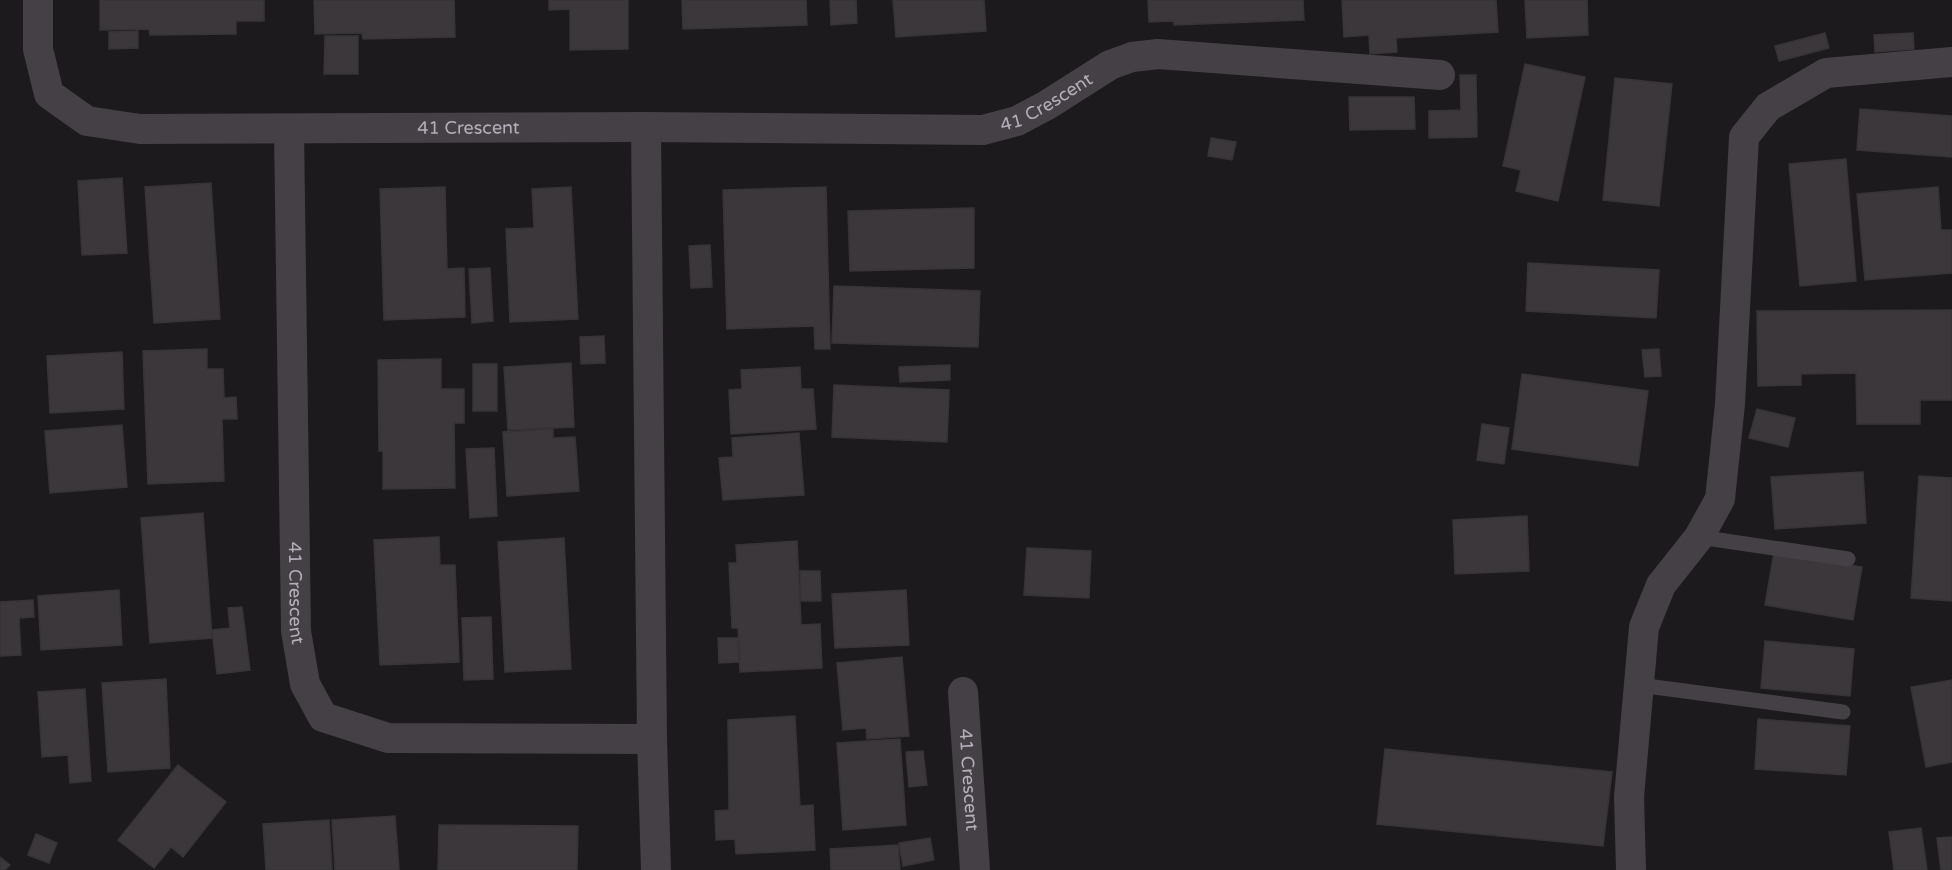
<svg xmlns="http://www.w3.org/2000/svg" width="1952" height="870" viewBox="0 0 1952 870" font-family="'Varela Round',sans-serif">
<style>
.building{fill:#3b373b;stroke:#373438;stroke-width:1.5}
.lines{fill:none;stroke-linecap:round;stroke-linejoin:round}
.lane{stroke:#444045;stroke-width:15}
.street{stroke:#444045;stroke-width:30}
.labels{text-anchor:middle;stroke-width:6;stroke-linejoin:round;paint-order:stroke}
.street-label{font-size:18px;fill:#b6aeba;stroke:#171517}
</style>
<rect width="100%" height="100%" fill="#1c1a1c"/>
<g class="building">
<path d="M100,0H264V21H236V34L150,35L149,29L100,30Z"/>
<path d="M314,0H454L455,37L363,39L362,33L315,34Z"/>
<path d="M549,0H628V49L570,50V9L549,10Z"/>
<path d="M682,0H806L807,25L683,29Z"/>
<path d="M830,0H856L857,23L831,25Z"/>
<path d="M893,0H984L986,31L896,37Z"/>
<path d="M1148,0H1303L1304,20L1174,25V21L1149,22Z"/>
<path d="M1342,0H1496L1498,32L1396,38L1397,52L1370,54L1369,35L1344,37Z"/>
<path d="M1525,0H1587L1588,35L1527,38Z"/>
<path d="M138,31V48L109,49V32Z"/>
<path d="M1825,33L1829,48L1779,61L1775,46Z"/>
<path d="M1913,33L1914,49L1875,52L1874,35Z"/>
<path d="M325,36H358V74H324Z"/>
<path d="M1525,64L1585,77L1558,201L1516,191L1521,170L1503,166Z"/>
<path d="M1460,75H1476L1477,137L1429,138V111L1461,110Z"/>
<path d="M1615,78L1672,84L1659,206L1603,200Z"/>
<path d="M1349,97H1414L1415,129L1350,130Z"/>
<path d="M1860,109L1952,116V157L1857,150Z"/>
<path d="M1211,138L1236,142L1232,160L1208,156Z"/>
<path d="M1846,159L1856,281L1800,286L1789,164Z"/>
<path d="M122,178L127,253L82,255L78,181Z"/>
<path d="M211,183L220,319L154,323L145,187Z"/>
<path d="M445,187L447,269L464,268L465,317L384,320L380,189Z"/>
<path d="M571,187L578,319L510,322L506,229L534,228L532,189Z"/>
<path d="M826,187L830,349H815L814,326L727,329L723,190Z"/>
<path d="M1938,187L1941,230H1952V273L1865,280L1857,194Z"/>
<path d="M974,208V268L850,271L848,211Z"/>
<path d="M710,245L712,287L691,288L689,246Z"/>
<path d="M1528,263L1659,270L1656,318L1526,311Z"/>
<path d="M490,268L493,321L472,323L469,269Z"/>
<path d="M834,286L980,291L978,347L832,343Z"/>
<path d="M1952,310V400H1920V424H1857L1856,373L1801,374V385L1758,386L1757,311Z"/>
<path d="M604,336L605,363L581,364L580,337Z"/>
<path d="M207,349V369H223L224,398L236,397L237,419H222L224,481L148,484L143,351Z"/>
<path d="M1659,349L1661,376L1645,377L1642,350Z"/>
<path d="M122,352L124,409L50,413L47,356Z"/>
<path d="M441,359V389H464V423H454L455,488L383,489V451H379L378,360Z"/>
<path d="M571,363L574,427L508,430L504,367Z"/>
<rect x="473" y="364" width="24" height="47"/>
<path d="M950,365V380L900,382L899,367Z"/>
<path d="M800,367L801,389H813L816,429L731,434L729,390L742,389L741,370Z"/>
<path d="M1522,374L1648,391L1638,466L1512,449Z"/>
<path d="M834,385L949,390L947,442L832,437Z"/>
<path d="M1757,409L1795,418L1788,447L1749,438Z"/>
<path d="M1482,424L1509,428L1504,464L1477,460Z"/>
<path d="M122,425L127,487L50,493L45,431Z"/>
<path d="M553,429V438L575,437L579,491L507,496L503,432Z"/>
<path d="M799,433L804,495L723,500L719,458L733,457L732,438Z"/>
<path d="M494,448L497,516L470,518L466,449Z"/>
<path d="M1863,472L1866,523L1775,529L1771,477Z"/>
<path d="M1919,476L1952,478V601L1911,598Z"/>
<path d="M203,513L212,638L150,643L141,518Z"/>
<path d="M1527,516L1529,571L1455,574L1453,520Z"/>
<path d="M439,537L440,565H455L459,662L380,665L374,540Z"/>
<path d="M564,538L571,669L505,672L498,542Z"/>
<path d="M797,541L801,625L820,624L822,668L740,672L738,628H732L729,563H737L736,545Z"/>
<path d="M1027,548L1091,551L1089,598L1024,595Z"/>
<path d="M1774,552L1862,567L1853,620L1765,605Z"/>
<path d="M800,571H820L821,601H801Z"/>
<path d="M119,590L122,645L41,650L38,596Z"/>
<path d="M906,590L909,645L835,648L832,594Z"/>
<path d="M33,600L34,617L19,618L21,655L0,656V602Z"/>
<path d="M242,607L250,670L217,674L212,630L230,628L228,608Z"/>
<path d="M491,617L493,679L464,680L462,618Z"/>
<path d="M718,638H738L739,662L719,663Z"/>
<path d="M1765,641L1854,649L1850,696L1761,688Z"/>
<path d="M902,657L909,736L867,739L866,728L843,730L837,663Z"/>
<path d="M166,679L170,768L108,772L102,683Z"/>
<path d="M1952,680V762L1926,767L1911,687Z"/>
<path d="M85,689L91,781L70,783L68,755L42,757L38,692Z"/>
<path d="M795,716L800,806L813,805L815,850L736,854L735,839L716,840L715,811L729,810L728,720Z"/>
<path d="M1758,719L1850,726L1846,775L1755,769Z"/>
<path d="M900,739L906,825L843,830L837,743Z"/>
<path d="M1385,749L1612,772L1603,846L1377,824Z"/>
<path d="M923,751L927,785L909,787L906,752Z"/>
<path d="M178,765L226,802L183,857L171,847L154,868L118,840Z"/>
<path d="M395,816L399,870H335L332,820Z"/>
<path d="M329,820L332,870H266L263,824Z"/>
<path d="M439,825L578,826L577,870H438Z"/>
<path d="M1921,828L1927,870H1894L1889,832Z"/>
<path d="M36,834L57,843L49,863L28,855Z"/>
<path d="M1952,837V870H1941L1937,838Z"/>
<path d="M930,838L934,860L903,866L899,843Z"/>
<path d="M898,845L900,870H831L830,849Z"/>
<path d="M0,857L10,865L5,870H0Z"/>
</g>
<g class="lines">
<g class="lane">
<path d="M1699,537L1848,559"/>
<path d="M1639,685L1843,712"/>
</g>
<g class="street">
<path id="s1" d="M38,0V49L49,94L87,121L140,129L646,127L983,130L1017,121L1047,105L1110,65L1132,57L1158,54L1440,75"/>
<path d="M646,127L652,739L656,870"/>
<path id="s2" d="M289,129L296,631L305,684L323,717L388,738L652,739"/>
<path id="s3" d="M963,692L975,870"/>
<path d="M1631,870L1629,797L1644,627L1661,585L1699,537L1720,499L1730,404L1744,137L1768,107L1826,73L1952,62"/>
</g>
</g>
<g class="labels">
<g class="street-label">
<text dy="6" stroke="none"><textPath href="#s1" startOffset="1108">41 Crescent</textPath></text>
<text dy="6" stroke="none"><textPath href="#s1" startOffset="524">41 Crescent</textPath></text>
<text dy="6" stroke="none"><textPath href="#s2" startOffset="464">41 Crescent</textPath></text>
<text dy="6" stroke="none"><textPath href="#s3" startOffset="88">41 Crescent</textPath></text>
</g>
</g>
</svg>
